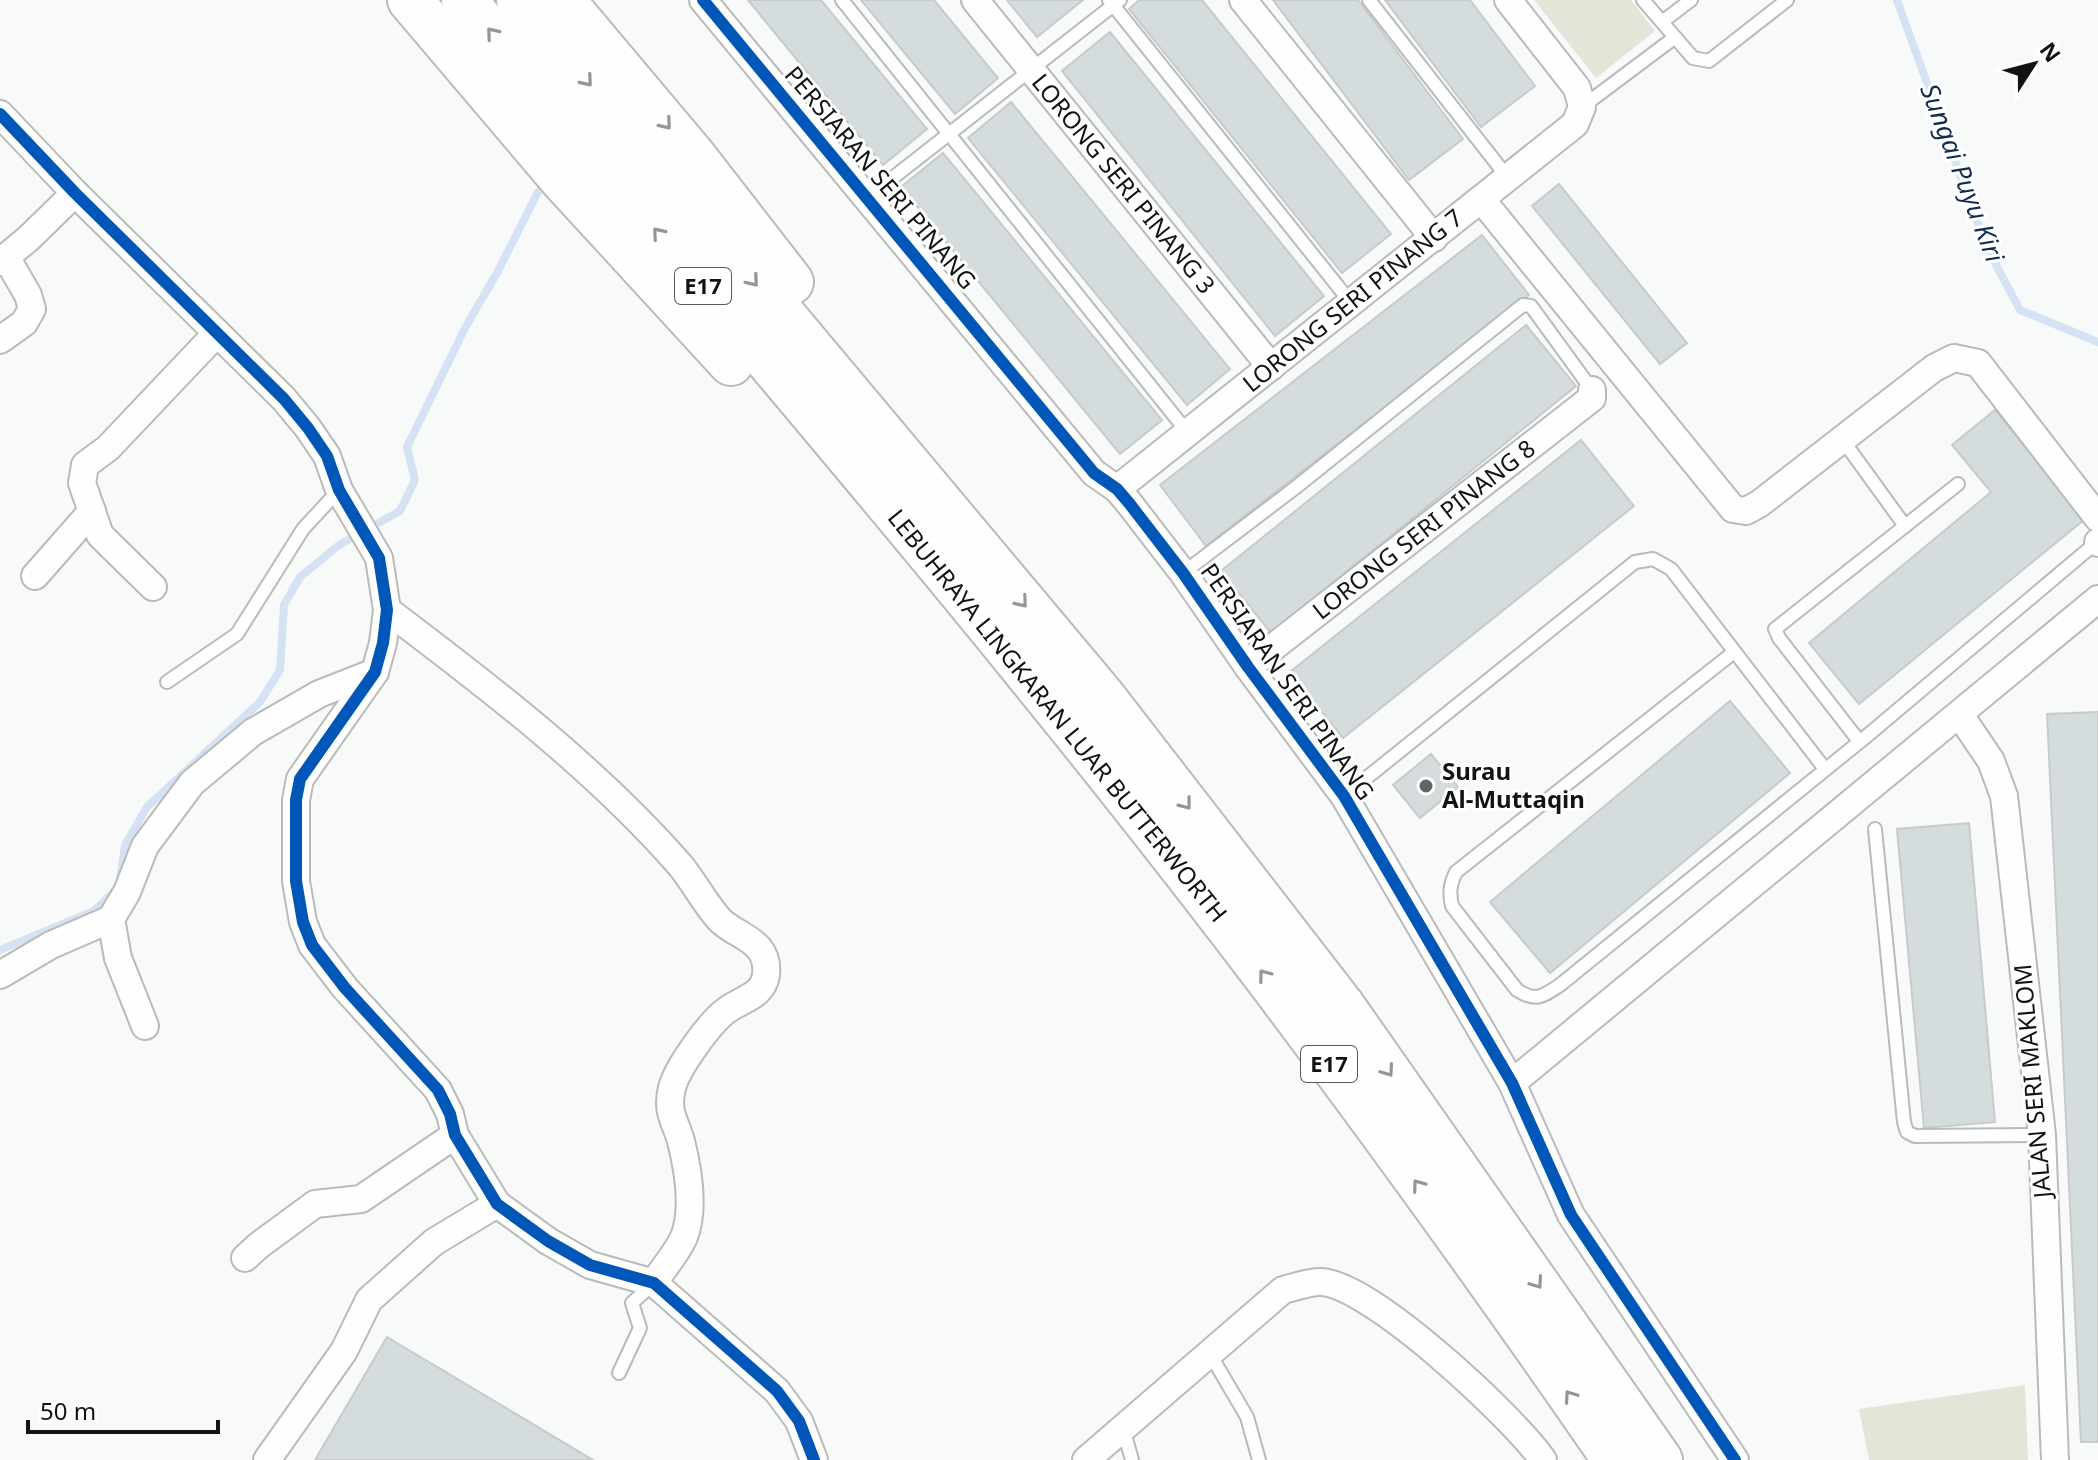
<svg xmlns="http://www.w3.org/2000/svg" width="2098" height="1460" viewBox="0 0 2098 1460" font-family="'Noto Sans',sans-serif">
<style>
.green{fill:#e1e6d9}
.lines{fill:none;stroke-linecap:round;stroke-linejoin:round}
.stream{stroke:#d4e2f4;stroke-width:8}
.building{fill:#d4dcde;stroke:#c9cacb;stroke-width:2}
.lane-casing{stroke:#b9bbbb;stroke-width:16}
.street-casing{stroke:#b9bbbb;stroke-width:30}
.highway-casing{stroke:#b9bbbb;stroke-width:48}
.lane{stroke:#fefefe;stroke-width:12}
.street{stroke:#fefefe;stroke-width:26}
.highway{stroke:#fefefe;stroke-width:44}
.cycleway-casing{stroke:#fff;stroke-width:17}
.cycleway{stroke:#0057b8;stroke-width:12}
.oneway{stroke:#949594}
.poi-dot{fill:#626464;stroke:#fff;stroke-width:3}
.labels{text-anchor:middle;stroke-width:6;stroke-linejoin:round;paint-order:stroke}
.shield{fill:#fff;stroke:#595a5a;stroke-width:2}
.shield-label{font-size:22px;font-weight:bold;fill:#121413}
.street-label{font-size:24px;fill:#121413;stroke:#fff}
.poi-label{font-size:24px;font-weight:bold;fill:#121413;stroke:#fff;text-anchor:start}
.water-label{font-size:26px;font-style:italic;fill:#102b4d;stroke:#fff}
</style>
<rect width="100%" height="100%" fill="#f8fafa"/>
<g class="green">
<path d="M1534,0H1631L1655,31L1596,78Z"/>
<path d="M2025,1385L2028,1460H1869L1859,1409Z"/>
</g>
<g class="lines">
<g class="stream">
<path d="M1897,0L1985,244L2020,310L2098,342"/>
<path d="M0,950L94,911L119,887L125,845L147,807L260,702L280,670L284,605L300,577L339,545L400,511L415,480L407,447L465,328L498,271L538,192"/>
</g>
</g>
<g class="building">
<path d="M748,0H821L927,129L883,165Z"/>
<path d="M861,0H934L998,78L955,114Z"/>
<path d="M1007,0H1083L1037,37Z"/>
<path d="M1139,0H1202L1391,234L1342,273L1129,9Z"/>
<path d="M1273,0H1358L1463,139L1409,180Z"/>
<path d="M1385,0H1470L1535,86L1481,127Z"/>
<path d="M1110,32L1324,296L1275,336L1062,71Z"/>
<path d="M1011,102L1230,369L1187,405L968,138Z"/>
<path d="M943,153L1162,420L1120,454L901,187Z"/>
<path d="M1559,184L1687,343L1660,364L1532,206Z"/>
<path d="M1482,235L1529,295L1206,546L1160,485Z"/>
<path d="M1526,325L1576,386L1271,633L1221,571Z"/>
<path d="M1995,410L2085,519L1859,704L1809,643L1991,492L1952,445Z"/>
<path d="M1581,440L1634,506L1343,738L1290,672Z"/>
<path d="M1730,701L1790,773L1550,973L1490,902Z"/>
<path d="M2098,712V1442H2081L2047,714Z"/>
<path d="M1431,754L1458,787L1420,818L1393,785Z"/>
<path d="M1969,823L1995,1122L1924,1128L1897,829Z"/>
<path d="M387,1337L593,1460H315Z"/>
</g>
<g class="lines">
<g class="lane-casing">
<g id="lane">
<path d="M842,0L1188,433"/>
<path d="M1109,0L1352,304"/>
<path d="M1369,0L1508,178"/>
<path d="M1643,0L1693,58L1709,61L1787,0"/>
<path d="M1662,22L1691,0"/>
<path d="M1582,107L1674,38"/>
<path d="M867,198L1120,0"/>
<path d="M1842,439L1905,526L1958,484"/>
<path d="M1183,573L1295,488L1523,305L1531,306L1592,390"/>
<path d="M1734,652L1456,872C1450,884 1449,893 1452,906L1517,990C1536,1002 1542,997 1560,985L1868,735L2097,542"/>
<path d="M167,682L237,634L303,529L339,490"/>
<path d="M1859,741L1779,638L1775,629L1905,526"/>
<path d="M1344,796L1635,562L1653,559L1671,569L1825,769"/>
<path d="M1875,829L1904,1122L1907,1132L1915,1136L2042,1135"/>
<path d="M1210,1354L1247,1417L1259,1460"/>
<path d="M619,1373L640,1328L632,1303L654,1283"/>
<path d="M1123,1428L1132,1460"/>
</g>
</g>
<g class="street-casing">
<g id="street">
<path d="M703,0L1094,473L1117,489L1129,503L1183,573L1248,667L1344,796L1512,1083L1571,1215L1735,1460"/>
<path d="M975,0L1271,367"/>
<path d="M1243,0L1434,238"/>
<path d="M0,114L75,193L284,399L308,428L327,456L339,490L379,558L387,610L383,643L375,672L300,779L296,800V881L303,922L312,945L345,988L438,1090L450,1114L455,1135L497,1204L548,1241L590,1265L654,1283L777,1391L799,1421L814,1460"/>
<path d="M1481,199L1733,509L1746,511L1759,504L1934,368L1954,358L1978,363L2098,518"/>
<path d="M0,262L29,238L75,193"/>
<path d="M0,340L24,323L32,309L28,295L6,257"/>
<path d="M1117,489L1575,124L1582,107L1577,88L1508,0"/>
<path d="M2098,542V543"/>
<path d="M35,576L92,511"/>
<path d="M153,587L100,535L82,483L85,465L108,448L217,333"/>
<path d="M387,610C489,687 595,768 680,865C694,882 704,902 719,919C735,937 770,939 766,975C763,996 742,999 727,1010C710,1022 677,1068 672,1088C666,1112 675,1120 681,1141C688,1169 695,1209 684,1237C677,1253 663,1268 654,1283"/>
<path d="M1248,667L1592,398V390"/>
<path d="M1960,715L1991,761L2004,796L2042,1135L2055,1460"/>
<path d="M0,975L51,945L111,919"/>
<path d="M145,1026L118,958L111,919L127,892L145,846L192,783L253,732L319,694L375,672"/>
<path d="M1512,1083L2098,599"/>
<path d="M245,1258L258,1246L315,1204L361,1199L455,1135"/>
<path d="M267,1460L344,1351L369,1300L434,1242L497,1204"/>
<path d="M1086,1460L1283,1290C1295,1287 1308,1282 1320,1282C1369,1282 1514,1418 1543,1460"/>
</g>
</g>
<g class="highway-casing">
<g id="highway">
<path d="M410,0L562,179L731,363"/>
<path d="M464,0C734,322 1011,640 1265,975C1385,1134 1502,1296 1615,1460"/>
<path d="M519,0L1103,697L1343,1007L1660,1460"/>
<path d="M562,0L694,157L791,282"/>
</g>
</g>
<use href="#lane" class="lane"/>
<use href="#street" class="street"/>
<use href="#highway" class="highway"/>
<g class="cycleway-casing">
<g id="cycleway">
<path d="M703,0L1094,473L1117,489L1129,503L1183,573L1248,667L1344,796L1512,1083L1571,1215L1735,1460"/>
<path d="M0,114L75,193L284,399L308,428L327,456L339,490L379,558L387,610L383,643L375,672L300,779L296,800V881L303,922L312,945L345,988L438,1090L450,1114L455,1135L497,1204L548,1241L590,1265L654,1283L777,1391L799,1421L814,1460"/>
</g>
</g>
<use href="#cycleway" class="cycleway"/>
</g>
<defs><path id="oneway-chevron" d="M-2-3.5L2.5 0L-2 3.5" fill="none" stroke-width="1.6" stroke-linecap="round" stroke-linejoin="round" transform="scale(2)"/></defs>
<g class="oneway">
<use href="#oneway-chevron" transform="translate(492 33) rotate(-130)"/>
<use href="#oneway-chevron" transform="translate(587 81) rotate(50)"/>
<use href="#oneway-chevron" transform="translate(666 124) rotate(50)"/>
<use href="#oneway-chevron" transform="translate(658 233) rotate(-130)"/>
<use href="#oneway-chevron" transform="translate(753 281) rotate(50)"/>
<use href="#oneway-chevron" transform="translate(1022 602) rotate(50)"/>
<use href="#oneway-chevron" transform="translate(1186 804) rotate(52)"/>
<use href="#oneway-chevron" transform="translate(1264 975) rotate(-127)"/>
<use href="#oneway-chevron" transform="translate(1388 1071) rotate(55)"/>
<use href="#oneway-chevron" transform="translate(1418 1185) rotate(-126)"/>
<use href="#oneway-chevron" transform="translate(1537 1283) rotate(55)"/>
<use href="#oneway-chevron" transform="translate(1570 1396) rotate(-125)"/>
</g>
<circle class="poi-dot" cx="1426" cy="786" r="8"/>
<g class="labels">
<g class="shield">
<rect x="675" y="268" width="56" height="36" rx="6"/>
<rect x="1301" y="1046" width="56" height="36" rx="6"/>
</g>
<g class="shield-label">
<text x="703" y="294">E17</text>
<text x="1329" y="1072">E17</text>
</g>
<g class="street-label">
<text transform="translate(880 178) rotate(50)" y="8">PERSIARAN SERI PINANG</text>
<text transform="translate(1123 184) rotate(51)" y="8">LORONG SERI PINANG 3</text>
<text transform="translate(1353 301) rotate(-39)" y="8">LORONG SERI PINANG 7</text>
<text transform="translate(1424 530) rotate(-38)" y="8">LORONG SERI PINANG 8</text>
<text transform="translate(1287 682) rotate(55)" y="8">PERSIARAN SERI PINANG</text>
<text transform="translate(1057 716) rotate(51)" y="8">LEBUHRAYA LINGKARAN LUAR BUTTERWORTH</text>
<text transform="translate(2033 1081) rotate(-95)" y="8">JALAN SERI MAKLOM</text>
</g>
<g class="poi-label">
<text x="1442" y="780">Surau<tspan x="1442" dy="28">Al-Muttaqin</tspan></text>
</g>
<g class="water-label">
<text transform="translate(1962 173) rotate(69)" y="9">Sungai Puyu Kiri</text>
</g>
</g>
<g transform="translate(2034 64) rotate(54)" stroke="#ffffff" stroke-width="6" paint-order="stroke">
<path d="M0-6L14 30L0 20L-14 30Z" fill="#121413"/>
<text y="-12" font-size="22" font-weight="bold" text-anchor="middle" fill="#121413">N</text>
</g>
<path d="M28 1420v12h190v-12" fill="none" stroke="#121413" stroke-width="4"/>
<text x="40" y="1420" font-size="24" fill="#121413" stroke="#ffffff" stroke-width="6" paint-order="stroke">50 m</text>
</svg>
